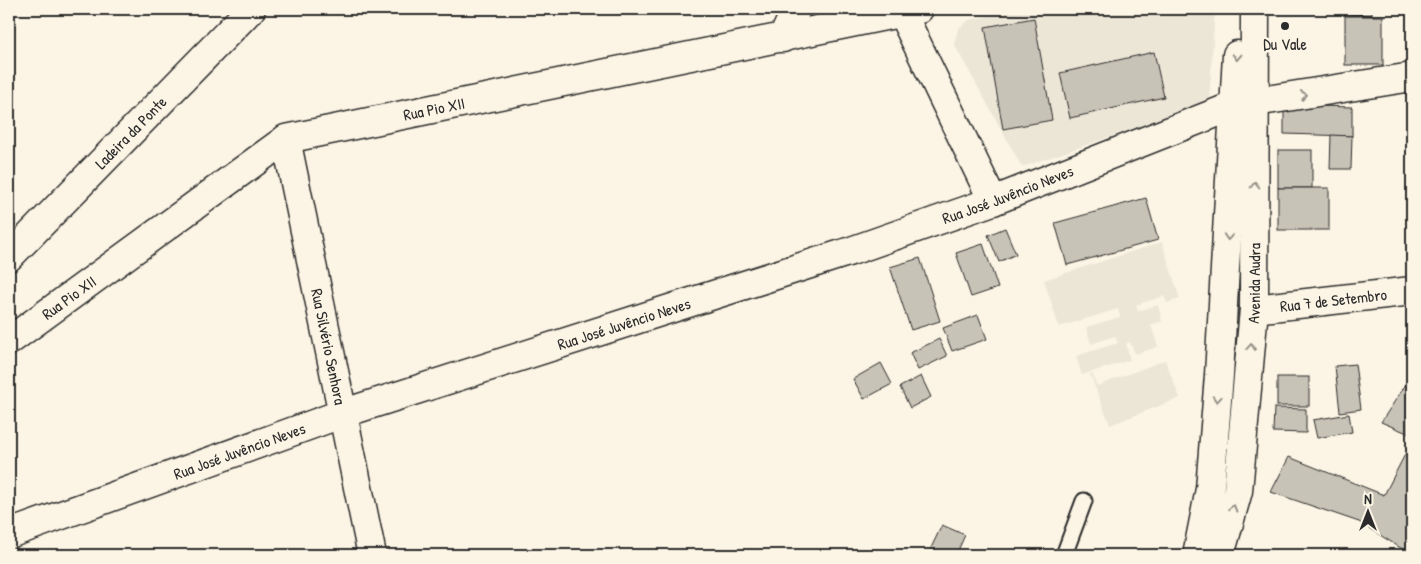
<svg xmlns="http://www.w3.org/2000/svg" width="1421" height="564" viewBox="0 0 1421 564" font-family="'Patrick Hand',sans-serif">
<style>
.built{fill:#ece6d7}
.building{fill:#c8c3b7;stroke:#2b2b2b}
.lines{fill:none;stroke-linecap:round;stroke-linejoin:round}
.lane-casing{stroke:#2b2b2b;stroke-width:19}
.street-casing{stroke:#2b2b2b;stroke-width:31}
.secondary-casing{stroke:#2b2b2b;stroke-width:31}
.primary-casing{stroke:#2b2b2b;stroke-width:31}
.lane{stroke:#fcf5e5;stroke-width:15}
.street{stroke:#fcf5e5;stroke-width:28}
.secondary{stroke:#fcf5e5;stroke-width:28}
.primary{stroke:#fcf5e5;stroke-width:28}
.oneway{stroke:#949088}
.poi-dot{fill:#2b2b2b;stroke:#fcf5e5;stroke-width:2}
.labels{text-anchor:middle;stroke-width:5;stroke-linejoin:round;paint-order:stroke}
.poi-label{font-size:16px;fill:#2b2b2b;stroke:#fcf5e5}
.street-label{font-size:16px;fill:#2b2b2b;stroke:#fcf5e5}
</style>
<rect width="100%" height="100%" fill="#fcf5e5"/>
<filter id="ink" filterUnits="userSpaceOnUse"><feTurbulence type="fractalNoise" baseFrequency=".02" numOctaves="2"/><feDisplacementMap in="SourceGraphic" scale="10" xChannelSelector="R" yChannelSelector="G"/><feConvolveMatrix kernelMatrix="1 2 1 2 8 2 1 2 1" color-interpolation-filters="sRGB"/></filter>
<g filter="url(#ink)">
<g class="built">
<path d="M1022,9H1215L1209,103L1022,167L954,44L958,29L969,20Z"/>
<path d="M1162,242L1180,299L1167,303L1164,296L1136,305L1138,311L1158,305L1162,321L1151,325L1158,347L1135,354L1130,342L1126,344L1130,360L1082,375L1076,356L1118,343L1115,336L1091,344L1086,327L1120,317L1118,309L1059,327L1044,280Z"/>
<path d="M1165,360L1180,398L1110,425L1090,374L1092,373L1097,386Z"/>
</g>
<g class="building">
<path d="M1348,9H1372V15L1348,14Z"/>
<rect x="1345" y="16" width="38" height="49"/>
<path d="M1034,18L1052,120L1003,129L985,27Z"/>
<path d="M1154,52L1164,97L1070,118L1060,73Z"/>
<path d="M1284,105L1352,107V136L1284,134Z"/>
<path d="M1331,135L1352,136L1351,169H1330Z"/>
<rect x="1278" y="150" width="34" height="38"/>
<rect x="1278" y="188" width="51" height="42"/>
<path d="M1146,198L1158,240L1067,265L1055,223Z"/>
<path d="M1005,228L1016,254L999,262L988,235Z"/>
<path d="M983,244L998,288L971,297L956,253Z"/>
<path d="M920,258L940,321L911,330L890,267Z"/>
<path d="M978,315L987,339L952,351L943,328Z"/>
<path d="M939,339L947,356L918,370L910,353Z"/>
<path d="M881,363L892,384L864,399L853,379Z"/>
<path d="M1355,364L1361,409L1340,412L1335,366Z"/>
<path d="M1412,375V435L1381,422Z"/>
<path d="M921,376L931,397L910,408L900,387Z"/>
<rect x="1277" y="377" width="32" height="29"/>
<path d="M1274,408L1306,409V433L1273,432Z"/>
<path d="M1349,414L1352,432L1317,438L1313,420Z"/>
<path d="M1412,441V555L1359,522L1271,492L1289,457L1384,495Z"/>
<path d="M942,525L965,535L956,555H941L930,550Z"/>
</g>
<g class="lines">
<g class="lane-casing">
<path id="lane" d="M1064,555L1084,501"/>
</g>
<g class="street-casing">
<g id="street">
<path d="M902,13L993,201"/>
<path d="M783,38L796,9"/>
<path id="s1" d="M286,139L372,555"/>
<path id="s2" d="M9,257L251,9"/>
<path id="s3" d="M1254,309L1412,291"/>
<path id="s4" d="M9,341L286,139L919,9"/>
<path id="s5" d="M9,534L341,414L851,251L993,201L1236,105"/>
</g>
</g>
<g class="secondary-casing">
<path id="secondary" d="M1236,105L1412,77"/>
</g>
<g class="primary-casing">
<g id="primary">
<path d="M1197,555L1210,489L1219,375L1237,55"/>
<path id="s6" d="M1220,555L1238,491L1254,309L1255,9"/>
</g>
</g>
<use href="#lane" class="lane"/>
<use href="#street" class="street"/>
<use href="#secondary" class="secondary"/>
<use href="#primary" class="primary"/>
</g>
<defs><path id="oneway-chevron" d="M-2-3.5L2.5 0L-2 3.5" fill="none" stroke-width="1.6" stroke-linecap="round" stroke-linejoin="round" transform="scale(1.25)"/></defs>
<g class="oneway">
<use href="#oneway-chevron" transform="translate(1237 57) rotate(92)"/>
<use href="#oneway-chevron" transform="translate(1304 95) rotate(-9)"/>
<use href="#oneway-chevron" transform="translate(1255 185) rotate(-90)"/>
<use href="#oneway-chevron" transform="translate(1228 237) rotate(94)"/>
<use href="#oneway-chevron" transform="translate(1251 347) rotate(-85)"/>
<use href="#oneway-chevron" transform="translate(1217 399) rotate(94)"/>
<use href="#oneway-chevron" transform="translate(1233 508) rotate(-74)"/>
</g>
</g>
<circle class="poi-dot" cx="1285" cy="26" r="5"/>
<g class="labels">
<g class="poi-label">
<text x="1285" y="50">Du Vale</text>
</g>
<g class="street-label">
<text dy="6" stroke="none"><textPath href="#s4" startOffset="494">Rua Pio XII</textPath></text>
<text dy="6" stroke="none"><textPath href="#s2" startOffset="174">Ladeira da Ponte</textPath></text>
<text dy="6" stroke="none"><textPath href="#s5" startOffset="1055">Rua José Juvêncio Neves</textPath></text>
<text dy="6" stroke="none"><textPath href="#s6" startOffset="275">Avenida Audra</textPath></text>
<text dy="6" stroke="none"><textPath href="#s4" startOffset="74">Rua Pio XII</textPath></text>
<text dy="6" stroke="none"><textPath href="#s3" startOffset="80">Rua 7 de Setembro</textPath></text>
<text dy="6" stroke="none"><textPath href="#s5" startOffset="650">Rua José Juvêncio Neves</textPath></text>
<text dy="6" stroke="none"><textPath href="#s1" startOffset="212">Rua Silvério Senhora</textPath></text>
<text dy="6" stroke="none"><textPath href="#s5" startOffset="245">Rua José Juvêncio Neves</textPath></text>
</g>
</g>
<rect width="1421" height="564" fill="none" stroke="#fcf5e5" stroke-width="30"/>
<rect x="15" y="15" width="1391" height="534" fill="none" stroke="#2b2b2b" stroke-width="2" filter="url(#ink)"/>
<g transform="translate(1368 512)" stroke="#fcf5e5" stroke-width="4" paint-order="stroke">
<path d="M0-4L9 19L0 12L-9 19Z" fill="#2b2b2b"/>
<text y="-8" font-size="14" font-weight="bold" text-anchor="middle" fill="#2b2b2b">N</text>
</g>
</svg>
